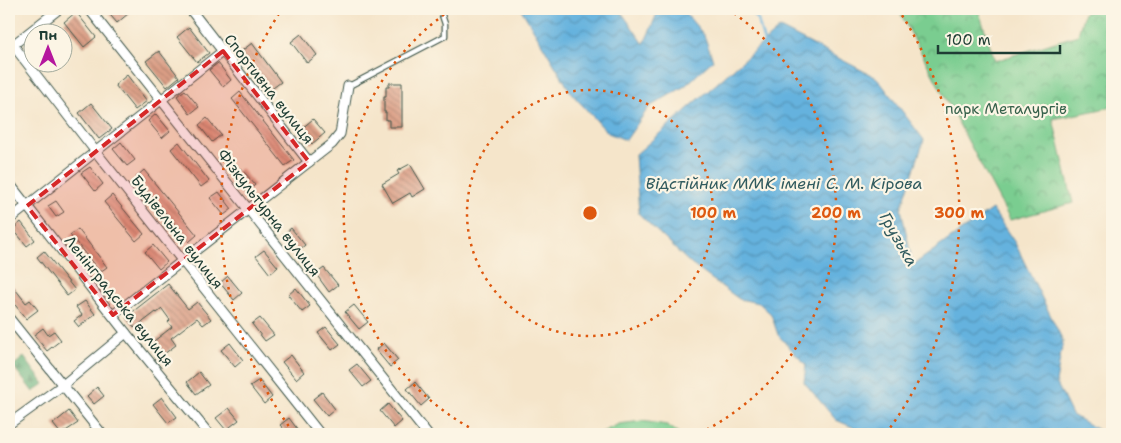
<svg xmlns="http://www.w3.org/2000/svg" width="1121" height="443" viewBox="0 0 1121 443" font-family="'Shantell Sans',sans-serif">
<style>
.forest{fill:url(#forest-firs);stroke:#417657}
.park{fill:url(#park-crowns);stroke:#4c8562}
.garden{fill:#7acd90;stroke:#4c8562}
.water{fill:url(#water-waves);stroke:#427889}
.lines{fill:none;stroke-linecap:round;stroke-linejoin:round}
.stream{stroke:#65b2de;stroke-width:2.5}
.building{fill:url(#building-back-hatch)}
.service-casing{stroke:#3f564a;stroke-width:7}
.minor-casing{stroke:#3f564a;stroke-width:11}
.service{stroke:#fff;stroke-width:4.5}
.minor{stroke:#fff;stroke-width:9}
.marked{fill:#d62828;fill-opacity:0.2;stroke:#d62828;stroke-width:4;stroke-dasharray:10 6;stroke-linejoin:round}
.ring{fill:none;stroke:#de580e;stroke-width:2.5;stroke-dasharray:2.5 5}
.labels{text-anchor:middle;stroke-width:4.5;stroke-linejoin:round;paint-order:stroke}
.street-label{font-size:15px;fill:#1f3d34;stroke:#fcf5e5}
.park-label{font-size:15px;fill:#36614b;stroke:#fcf5e5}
.water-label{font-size:16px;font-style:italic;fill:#305a5e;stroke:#fcf5e5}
.centre{fill:#de580e;stroke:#fcf5e5;stroke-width:2.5}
.ring-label{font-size:15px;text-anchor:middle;font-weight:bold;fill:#de580e;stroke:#fcf5e5;stroke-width:4.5;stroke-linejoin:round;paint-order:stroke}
</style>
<defs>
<pattern id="forest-firs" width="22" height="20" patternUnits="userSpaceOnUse" patternTransform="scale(1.25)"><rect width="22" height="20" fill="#63b07a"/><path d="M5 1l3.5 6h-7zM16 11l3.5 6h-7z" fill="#519065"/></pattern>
<pattern id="park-crowns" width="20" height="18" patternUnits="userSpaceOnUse" patternTransform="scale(1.25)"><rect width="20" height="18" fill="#7acd90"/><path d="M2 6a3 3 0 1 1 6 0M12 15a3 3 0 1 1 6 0" fill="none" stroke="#63a876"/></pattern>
<pattern id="water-waves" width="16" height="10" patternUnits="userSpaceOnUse" patternTransform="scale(1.25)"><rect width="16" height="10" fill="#65b2de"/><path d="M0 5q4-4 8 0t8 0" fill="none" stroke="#5392b5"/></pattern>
<pattern id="building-back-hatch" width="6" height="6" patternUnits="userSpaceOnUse" patternTransform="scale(1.25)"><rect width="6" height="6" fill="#db9e85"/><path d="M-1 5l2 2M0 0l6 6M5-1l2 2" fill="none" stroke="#b1826e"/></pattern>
</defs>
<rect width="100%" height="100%" fill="#fcf5e5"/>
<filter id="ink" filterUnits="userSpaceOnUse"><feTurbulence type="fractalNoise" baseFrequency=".02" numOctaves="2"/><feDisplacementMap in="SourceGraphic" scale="10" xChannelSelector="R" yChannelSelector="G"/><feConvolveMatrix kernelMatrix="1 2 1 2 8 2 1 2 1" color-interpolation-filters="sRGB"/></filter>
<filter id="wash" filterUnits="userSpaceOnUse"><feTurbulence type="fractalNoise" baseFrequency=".0096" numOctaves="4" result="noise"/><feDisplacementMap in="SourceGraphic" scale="20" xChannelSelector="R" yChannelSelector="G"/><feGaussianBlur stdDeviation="1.12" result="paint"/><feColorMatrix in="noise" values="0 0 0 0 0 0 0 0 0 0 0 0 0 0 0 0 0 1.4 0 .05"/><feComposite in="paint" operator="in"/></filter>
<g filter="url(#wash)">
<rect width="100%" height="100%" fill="#f5e5ca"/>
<path class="forest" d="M24,357L44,384L33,392L13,366Z"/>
<path class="park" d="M898,9H978L995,61L1078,35L1084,13L1100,9H1112V107L1053,119L1073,203L1010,220Z"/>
<path class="garden" d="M642,421L667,425L680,434H598L619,424Z"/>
<g class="water">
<path d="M521,9H619L644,44L659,9H682L704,35L713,60L685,86L649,107L626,140L608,133L572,94Z"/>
<path d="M780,28L877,78L924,140L901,209L913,265L992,209L1015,243L1063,341L1056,382L1072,415L1105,434H869L836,420L804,382L806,365L778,335L771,314L759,303L739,299L691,264L639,214L635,155Z"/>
</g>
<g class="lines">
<path class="stream" d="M749,9L758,20L764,42"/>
</g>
<g id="blocks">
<g class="building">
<path d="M105,9H125L129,13L117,23Z"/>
<path d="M76,12L96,37L84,47L64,22Z"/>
<path d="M189,27L209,53L197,62L177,37Z"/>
<path d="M301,34L317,55L307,63L291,42Z"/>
<path d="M252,43L281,82L269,91L239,53Z"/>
<path d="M159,51L179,77L167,87L146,61Z"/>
<path d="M218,63L231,80L223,87L209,70Z"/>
<path d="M127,75L147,101L135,110L115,85Z"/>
<path d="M389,83H402V127H389V120H386V112H384V97H386V87H389Z"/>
<path d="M185,90L199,107L190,114L177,96Z"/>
<path d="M240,92L294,160L285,166L232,99Z"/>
<path d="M91,103L112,129L99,139L79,113Z"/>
<path d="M156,114L170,131L162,138L148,121Z"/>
<path d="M207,118L221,135L212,142L199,125Z"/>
<path d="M313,119L325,133L312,144L300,130Z"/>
<path d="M121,142L135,160L127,166L113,149Z"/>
<path d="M179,142L209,181L201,187L171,149Z"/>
<path d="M410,164L425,189L412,197L410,193L393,203L382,184L399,174L397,171Z"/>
<path d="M90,167L103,184L95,191L81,173Z"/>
<path d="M241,168L255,185L247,192L233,175Z"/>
<path d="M144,170L197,235L189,242L136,177Z"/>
<path d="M219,192L232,209L224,215L210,198Z"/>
<path d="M112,195L144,234L136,241L104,202Z"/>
<path d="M56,201L64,212L56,217L48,206Z"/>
<path d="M21,222L35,240L27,246L13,229Z"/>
<path d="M291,228L305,245L297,252L283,235Z"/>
<path d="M78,229L107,267L100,272L70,235Z"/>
<path d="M153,245L167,262L159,269L145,252Z"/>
<path d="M264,250L278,267L270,274L256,256Z"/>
<path d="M44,251L75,290L67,296L37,257Z"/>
<path d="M324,268L338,285L329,292L316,274Z"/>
<path d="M228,276L242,293L234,300L220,283Z"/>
<path d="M9,281L26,303L30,300L38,310L26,319L9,297Z"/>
<path d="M168,284L188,309L197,302L211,319L203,325L197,318L171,338L176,345L164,354L154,341L172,327L168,322L170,320L162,309L157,313L156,312L135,328L126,317Z"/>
<path d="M296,288L310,306L302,312L288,295Z"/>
<path d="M85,301L95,314L79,327L74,321L82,315L76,307Z"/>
<path d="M354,305L368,322L359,329L345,312Z"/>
<path d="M260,318L274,335L265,341L252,324Z"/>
<path d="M326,327L340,344L332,350L318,333Z"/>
<path d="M43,328L48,335L54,331L61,340L47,351L34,335Z"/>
<path d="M230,343L243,360L235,367L221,350Z"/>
<path d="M384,343L398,360L390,367L376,350Z"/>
<path d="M291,355L304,372L296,379L282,362Z"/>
<path d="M357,364L371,381L363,387L349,370Z"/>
<path d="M199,372L209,385L196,394L187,382Z"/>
<path d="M259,380L272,397L264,404L250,386Z"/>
<path d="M415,382L429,399L421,406L407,389Z"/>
<path d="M97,387L104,396L94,404L87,396Z"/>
<path d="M322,392L335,409L327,416L313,399Z"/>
<path d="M162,397L177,417L168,423L153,404Z"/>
<path d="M388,404L402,421L394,428L380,411Z"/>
<path d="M229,408L239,420L226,430L216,418Z"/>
<path d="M69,411L78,423L61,434L53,424Z"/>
<path d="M289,418L301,434H288L280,425Z"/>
</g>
</g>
</g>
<g filter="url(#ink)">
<use href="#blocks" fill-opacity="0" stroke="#3f564a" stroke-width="1"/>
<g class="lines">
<g class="service-casing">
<path id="service" d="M349,86L445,36V24L440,9"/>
</g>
<g class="minor-casing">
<g id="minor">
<path d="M89,9L427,434"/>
<path d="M190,9L309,162"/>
<path d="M13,45L96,152L320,434"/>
<path d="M9,48L59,9"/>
<path d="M9,183L126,333L209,434"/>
<path d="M9,220L223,51"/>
<path d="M113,315L332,144L340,134L348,86"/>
<path d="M9,318L102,434"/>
<path d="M9,424L63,385L126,333"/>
</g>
</g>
<use href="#service" class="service"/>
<use href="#minor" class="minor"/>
</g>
</g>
<path class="marked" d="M223,51L309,162L113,315L27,206Z"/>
<g class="ring">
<circle cx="590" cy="213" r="123"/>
<path d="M482 434A246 246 0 0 1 452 9M728 9A246 246 0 0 1 698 434"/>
<path d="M293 432A369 369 0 0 1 282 9M898 9A369 369 0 0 1 887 432"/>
</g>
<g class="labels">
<g class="street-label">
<text transform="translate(269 89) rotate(52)" y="5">Спортивна вулиця</text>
<text transform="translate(269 213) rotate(52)" y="5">Фiзкультурна вулиця</text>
<text transform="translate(177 232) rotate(52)" y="5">Будівельна вулиця</text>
<text transform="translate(119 301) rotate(51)" y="5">Ленінградська вулиця</text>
</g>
<g class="park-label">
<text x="1006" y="114">парк Металургів</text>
</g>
<g class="water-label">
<text x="784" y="189">Відстійник ММК імені С. М. Кірова</text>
<text transform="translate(899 239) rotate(60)" y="6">Грузька</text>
</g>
</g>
<circle cx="590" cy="213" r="8" class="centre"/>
<g class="ring-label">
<text x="713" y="218">100 m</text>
<text x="836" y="218">200 m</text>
<text x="959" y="218">300 m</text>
</g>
<rect width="1121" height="443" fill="none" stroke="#fcf5e5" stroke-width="30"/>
<g transform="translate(48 48)"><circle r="24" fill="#fcf5e5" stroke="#a4ab9e"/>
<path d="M0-4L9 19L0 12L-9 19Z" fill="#b5179e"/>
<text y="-8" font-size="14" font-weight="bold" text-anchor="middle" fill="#1f3d34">Пн</text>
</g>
<path d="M938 45v8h122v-8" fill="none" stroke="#1f3d34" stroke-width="2.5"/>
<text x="946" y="45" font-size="15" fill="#1f3d34" stroke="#fcf5e5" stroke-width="4" paint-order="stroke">100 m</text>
</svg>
